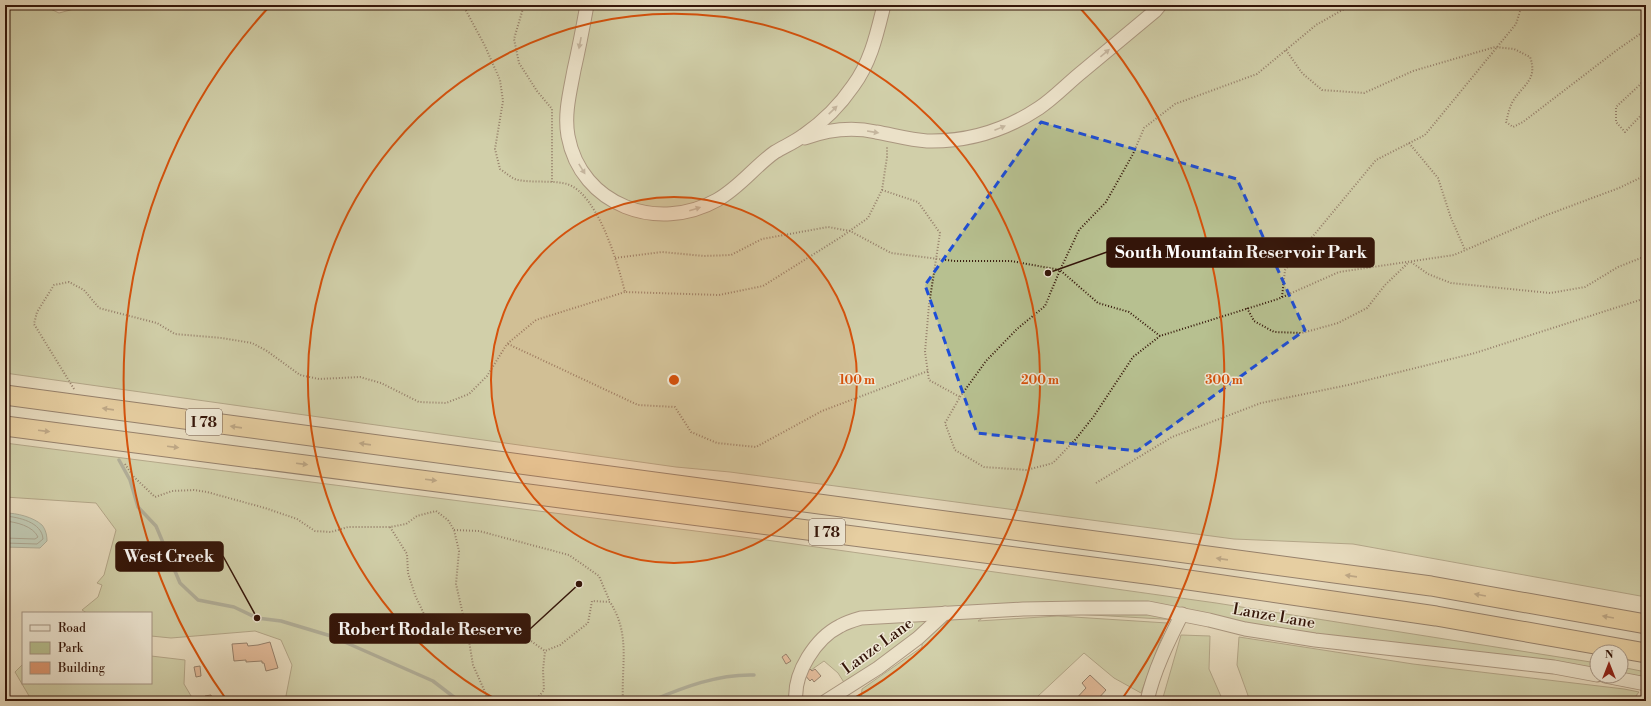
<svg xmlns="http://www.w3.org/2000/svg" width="1651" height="706" viewBox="0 0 1651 706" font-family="'Libre Bodoni',serif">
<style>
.green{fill:#b7c090;stroke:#766a4c}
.water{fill:#97bbae;stroke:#6f796c}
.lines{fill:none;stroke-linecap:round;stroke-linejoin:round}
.shore{stroke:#66685c;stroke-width:1}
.stream{stroke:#6f796c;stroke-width:3.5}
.building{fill:#de9872;stroke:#341509}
.minor-casing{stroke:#614636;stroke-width:15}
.highway-casing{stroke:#341509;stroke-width:21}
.path{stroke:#341509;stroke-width:2;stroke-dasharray:1 2;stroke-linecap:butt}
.minor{stroke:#efe8d5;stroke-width:13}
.highway{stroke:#e4be7f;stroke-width:19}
.oneway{fill:#9b8979}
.oneway2{fill:#8c6a44}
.marked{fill:none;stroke:#1d4ed8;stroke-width:3;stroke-dasharray:8 5;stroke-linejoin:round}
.ring{fill:none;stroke:#d6520c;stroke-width:2}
.labels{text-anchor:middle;stroke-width:3;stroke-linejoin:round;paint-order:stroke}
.shield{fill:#efe8d5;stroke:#6c5446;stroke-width:1}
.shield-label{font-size:15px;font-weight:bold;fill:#341509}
.street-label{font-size:16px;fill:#341509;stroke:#efe8d5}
.centre{fill:#d6520c;stroke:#efe8d5;stroke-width:2}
.ring-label{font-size:12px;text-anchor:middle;font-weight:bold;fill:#d6520c;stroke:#efe8d5;stroke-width:3;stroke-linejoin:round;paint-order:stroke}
.leader{fill:none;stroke:#341509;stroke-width:1.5}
.callout-dot{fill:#341509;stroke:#efe8d5;stroke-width:1.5}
.callout{fill:#341509;stroke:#341509;stroke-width:1.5}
.callout-label{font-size:17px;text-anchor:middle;font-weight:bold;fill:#fff}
</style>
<rect width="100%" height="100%" fill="#e7dbbe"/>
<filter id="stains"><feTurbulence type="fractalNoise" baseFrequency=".005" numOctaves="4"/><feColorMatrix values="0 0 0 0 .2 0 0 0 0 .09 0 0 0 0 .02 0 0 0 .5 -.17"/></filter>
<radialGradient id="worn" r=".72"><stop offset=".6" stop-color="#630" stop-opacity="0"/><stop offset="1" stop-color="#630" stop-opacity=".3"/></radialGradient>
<g class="green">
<path d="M5,5H42L59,13L89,5H171L175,8V5H1646V597L1353,544L1234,539L730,472L676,467L5,373Z"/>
<path d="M5,443L766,540L1216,603L1597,663V671L1179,620L1058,613L987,615L978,621L1058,616L1167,623L1141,693L1114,678L1084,653L1037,697L1038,701H861L862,689L922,647V625L921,632L845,684L838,673L824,661L791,684L788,701H285L292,665L281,640L255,631L171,638L151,636V613H87L82,610L98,597L102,585L97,583L104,575L116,530L96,503L5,497Z"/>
<path d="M1181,635L1210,636L1209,669L1223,701H1162Z"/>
<path d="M1239,637L1413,664L1624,689L1639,692L1632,701H1250L1237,665Z"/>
<path d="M151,656L185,660L184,684L194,701H32L15,672L23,664V683H151Z"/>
<path d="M1621,667L1646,672V679L1621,675Z"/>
</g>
<path class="water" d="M5,513C17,513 33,517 42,525C46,530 47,536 47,541L40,548L5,547Z"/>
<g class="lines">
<g class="shore">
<path d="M5,516C18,517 42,522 43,539L37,544L5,543"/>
<path d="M5,521C16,522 33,526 38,537L35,539L5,538"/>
</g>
<g class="stream">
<path d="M119,460L130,480L138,507L156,526L180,583L198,600L234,607L257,618L281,621L331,636L433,681L459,701"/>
<path d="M651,701C684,687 718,674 754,675"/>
</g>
</g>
<g class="building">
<path d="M270,642L278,668L266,671L264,663H262V661L246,662V660L234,661L232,644L247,643L248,646L258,645Z"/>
<path d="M786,654L791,661L786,664L782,657Z"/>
<path d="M200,666L201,676L196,677L194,667Z"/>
<path d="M810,669L812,671L815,669L821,676L814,682L812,679L810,681L804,674Z"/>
<path d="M1090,675L1106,690L1098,699L1099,700L1098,701H1074L1086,688L1082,683Z"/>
<path d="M211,695L213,701H207L205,696Z"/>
</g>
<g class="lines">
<g class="minor-casing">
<g id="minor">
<path d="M587,5C583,27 579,48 574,70C570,92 564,114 568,136C581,206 658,233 717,200C740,187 755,166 775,152C785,146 795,142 804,135C823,122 840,105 853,86C871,62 877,33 884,5"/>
<path d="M805,138C827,130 853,127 876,132C893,135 910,140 927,141C967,142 1006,130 1039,108C1054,98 1068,83 1083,71C1107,51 1131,31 1155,11L1160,5"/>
<path d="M1605,676L1646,684"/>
<path d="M796,701C793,673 816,638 840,626C847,622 854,620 861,618L1023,609L1080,608H1148L1209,620L1245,629L1315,640L1554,667L1597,675"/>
<path d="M826,701L878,668L918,638L945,613"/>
<path d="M1147,701C1154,670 1168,642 1182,614"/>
</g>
</g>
<g class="highway-casing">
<g id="highway">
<path d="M5,395L1431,586L1646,624"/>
<path d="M5,426L1154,575L1436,616L1646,653"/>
</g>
</g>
<g class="path">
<path d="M463,5L485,46L500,80L503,101L495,149L500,169C505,172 512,179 518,180C534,183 551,180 567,184C598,194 618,264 625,292L719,295L763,286L841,237L868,218L882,190L887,157V147"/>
<path d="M524,5L514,39L519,63L537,91L552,109V182"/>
<path d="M1286,50L1302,73L1322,90L1364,93L1413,71L1495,47L1514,49L1530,57C1538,79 1524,84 1513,101C1509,108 1508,115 1506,122L1513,127L1523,122L1617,50L1640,34L1646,32"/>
<path d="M1646,79L1616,107V122L1625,132L1646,110"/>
<path d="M1409,143L1438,178L1451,218L1465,250"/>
<path d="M882,190L918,202L940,233L929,305L925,352L929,380L960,397"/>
<path d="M615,258L662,252L704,256L731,255L762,239L828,227L850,231L891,253L955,261H1011L1060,270L1079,230L1106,202L1133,154L1144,128L1175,104L1257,74L1316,25L1351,5"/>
<path d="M1411,262L1428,274L1451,283L1550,293L1585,287L1618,267L1646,256"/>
<path d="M1282,297L1285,270L1376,160L1425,135L1516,24L1522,5"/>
<path d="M1247,308L1254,321L1274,332L1302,333L1338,323L1367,308L1385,285L1409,262"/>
<path d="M1160,336L1129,312L1098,303L1060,270L1045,306L1017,329L986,361L960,397L945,423L955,450L984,467L1027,470L1053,463L1075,440L1094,416L1133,357L1160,336L1278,299L1339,272L1454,255L1544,216L1619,188L1646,175"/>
<path d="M508,344L638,405L675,407L691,432L717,443L756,447L822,411L928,371"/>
<path d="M74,389L34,324L37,312L54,285L69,282L84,290L99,308L157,323L175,334L222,338L252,343L267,351L300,375L319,379L360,377L381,383L419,402L446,403L469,394L487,376L507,344L536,320L625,292"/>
<path d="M125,464L133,476L155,497L172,491L194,490L207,492L265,508L297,519L315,531L331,532L348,527H390L406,524L417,516L436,511L448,520L454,530L459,551L456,584L469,641"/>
<path d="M1096,483L1172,437L1261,403L1348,385L1475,353L1646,298"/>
<path d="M390,527L407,554L408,573L415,595L424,614L440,625L469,641"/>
<path d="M454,530L479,531L569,555L599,576L610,602"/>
<path d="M489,701L473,665L469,641L508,632L524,636L545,651L560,645L588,623L592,601L610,602C631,635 621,665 623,701"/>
<path d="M535,701L544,690L543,670L545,651"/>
</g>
<use href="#minor" class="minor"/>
<use href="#highway" class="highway"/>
</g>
<defs><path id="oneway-solid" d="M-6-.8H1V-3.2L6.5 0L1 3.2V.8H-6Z"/></defs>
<g class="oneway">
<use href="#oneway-solid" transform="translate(580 43) rotate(101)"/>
<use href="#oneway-solid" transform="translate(1105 53) rotate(-40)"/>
<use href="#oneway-solid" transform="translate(833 110) rotate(-44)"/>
<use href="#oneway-solid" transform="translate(1000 128) rotate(-22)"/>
<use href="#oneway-solid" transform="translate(873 132) rotate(9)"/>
<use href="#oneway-solid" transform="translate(582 169) rotate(58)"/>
<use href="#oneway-solid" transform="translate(695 209) rotate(-17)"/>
</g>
<g class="oneway2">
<use href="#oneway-solid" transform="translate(108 409) rotate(-172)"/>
<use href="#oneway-solid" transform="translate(236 427) rotate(-172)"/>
<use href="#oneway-solid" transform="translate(44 431) rotate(7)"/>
<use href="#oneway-solid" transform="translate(365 444) rotate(-172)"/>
<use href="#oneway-solid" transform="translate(173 447) rotate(7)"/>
<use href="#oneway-solid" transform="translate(302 464) rotate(7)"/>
<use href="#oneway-solid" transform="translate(431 480) rotate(7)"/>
<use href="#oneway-solid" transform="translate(1222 559) rotate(-172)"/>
<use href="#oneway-solid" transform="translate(1351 576) rotate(-172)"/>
<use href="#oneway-solid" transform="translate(1480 595) rotate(-170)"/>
<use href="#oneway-solid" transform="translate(1608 617) rotate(-170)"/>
</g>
<path d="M0 0H1651V706H0ZM1041,122L1237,179L1305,330L1137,451L977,433L925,285Z" fill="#e7dbbe" fill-opacity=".55" fill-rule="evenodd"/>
<path class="marked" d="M1041,122L1237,179L1305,330L1137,451L977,433L925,285Z"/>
<circle cx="674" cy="380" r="183" fill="#d6520c" fill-opacity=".12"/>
<g class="ring">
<circle cx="674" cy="380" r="183"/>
<path d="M497 700A366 366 0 1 1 851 700"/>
<path d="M226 699A550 550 0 0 1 268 8M1080 8A550 550 0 0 1 1122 699"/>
</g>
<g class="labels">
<g class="shield">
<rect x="186" y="409" width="36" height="26" rx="3"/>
<rect x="809" y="519" width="36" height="26" rx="3"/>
</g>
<g class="shield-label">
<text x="204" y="427">I 78</text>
<text x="827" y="537">I 78</text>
</g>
<g class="street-label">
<text transform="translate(1274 615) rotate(10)" y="6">Lanze Lane</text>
<text transform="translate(877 645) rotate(-36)" y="6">Lanze Lane</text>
</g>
</g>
<circle cx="674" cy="380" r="6" class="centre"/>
<g class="ring-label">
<text x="857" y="384">100 m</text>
<text x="1040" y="384">200 m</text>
<text x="1224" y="384">300 m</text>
</g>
<path class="leader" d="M1048 273L1107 252M257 618L223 556M579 584L530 629"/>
<g class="callout-dot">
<circle cx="1048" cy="273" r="4"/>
<circle cx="257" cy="618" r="4"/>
<circle cx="579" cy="584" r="4"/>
</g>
<g class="callout">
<rect x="1107" y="238" width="267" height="29" rx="4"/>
<rect x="116" y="542" width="107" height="29" rx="4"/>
<rect x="330" y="614" width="200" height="29" rx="4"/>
</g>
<g class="callout-label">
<text x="1241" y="258">South Mountain Reservoir Park</text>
<text x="169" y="562">West Creek</text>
<text x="430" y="635">Robert Rodale Reserve</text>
</g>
<rect width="1651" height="706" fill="none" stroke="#e7dbbe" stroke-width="20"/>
<rect x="6" y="6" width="1639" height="694" fill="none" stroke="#341509" stroke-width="2"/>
<rect x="10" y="10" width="1631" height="686" fill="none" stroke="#341509"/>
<rect x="22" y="612" width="130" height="72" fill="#efe8d5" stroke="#a49483"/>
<rect x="30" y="625" width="20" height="6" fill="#efe8d5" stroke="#a49483"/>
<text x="58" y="632" font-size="12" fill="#341509">Road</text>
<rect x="30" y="642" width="20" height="12" fill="#b7c090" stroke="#a49483"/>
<text x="58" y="652" font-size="12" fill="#341509">Park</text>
<rect x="30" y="662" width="20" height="12" fill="#de9872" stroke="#a49483"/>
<text x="58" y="672" font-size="12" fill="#341509">Building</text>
<g transform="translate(1609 664)"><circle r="19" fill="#efe8d5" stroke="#a49483"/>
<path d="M0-3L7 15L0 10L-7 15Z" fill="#8f2418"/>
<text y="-6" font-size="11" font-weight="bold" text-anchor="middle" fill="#341509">N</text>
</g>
<rect width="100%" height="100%" filter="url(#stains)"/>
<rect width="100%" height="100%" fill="url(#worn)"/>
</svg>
